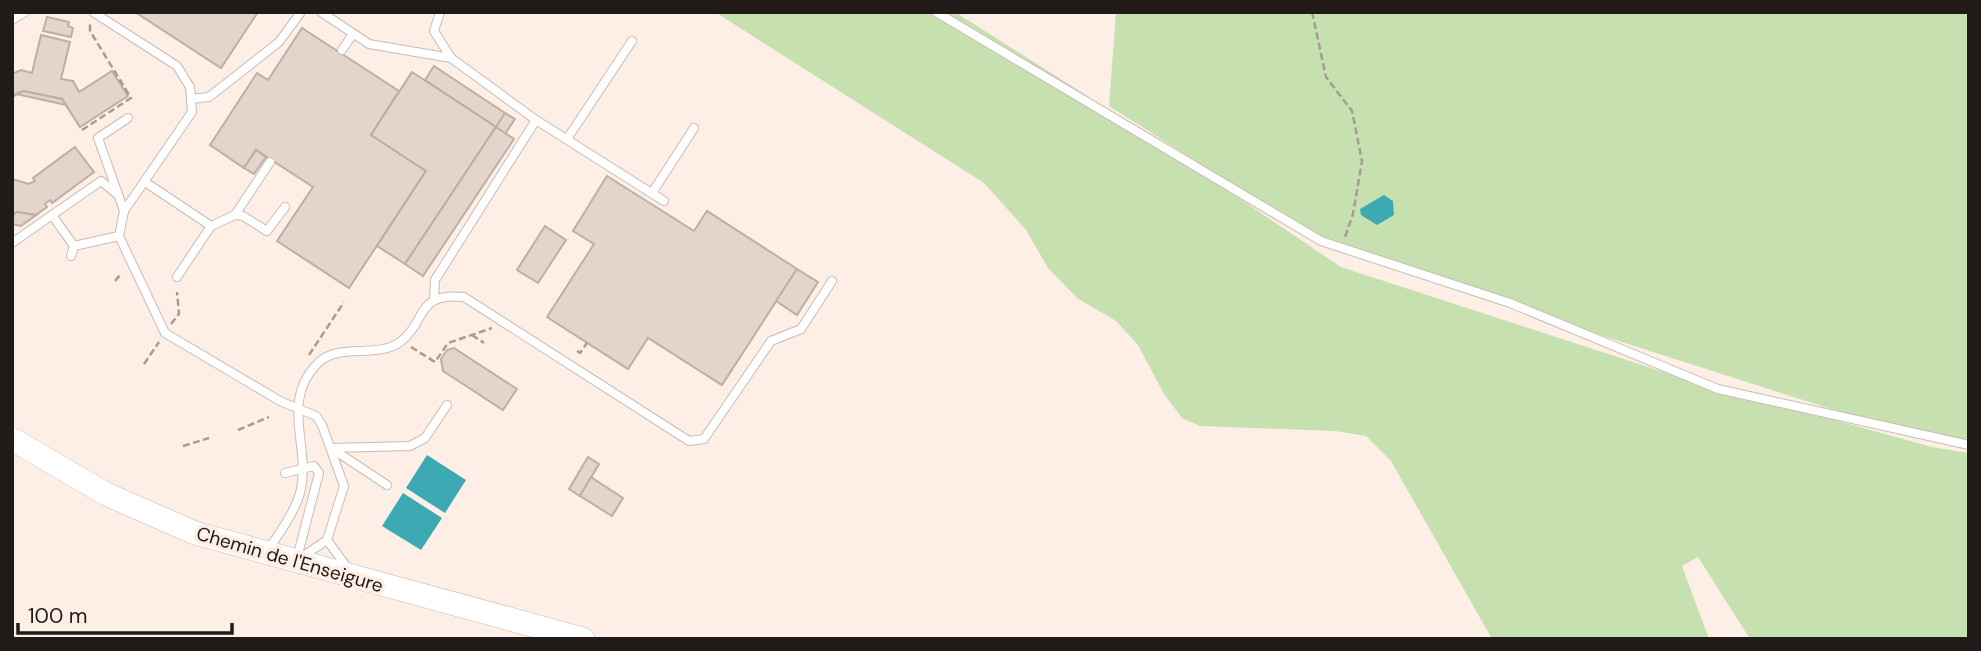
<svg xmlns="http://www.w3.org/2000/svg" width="1981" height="651" viewBox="0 0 1981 651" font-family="'DM Sans',sans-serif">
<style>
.green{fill:#c7e0b0}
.water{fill:#3da9b2}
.building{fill:#e3d5cc;stroke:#bcafa6;stroke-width:2}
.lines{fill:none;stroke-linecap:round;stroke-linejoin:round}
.lane-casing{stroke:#cabcb3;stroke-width:10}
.secondary-casing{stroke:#cabcb3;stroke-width:24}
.path{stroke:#a79c95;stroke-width:2.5;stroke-dasharray:7 3.5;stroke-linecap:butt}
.lane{stroke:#fff;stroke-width:8}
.secondary{stroke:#fff;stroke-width:23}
.labels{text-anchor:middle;stroke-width:7;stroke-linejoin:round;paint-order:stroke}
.street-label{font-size:19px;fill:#201b18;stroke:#feefe6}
</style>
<rect width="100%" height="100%" fill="#feefe6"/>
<g class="green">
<path d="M715,12H955L1081,92L1341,267L1682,378L1932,447L1969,453V639H1750L1698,557L1682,566L1709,639H1492L1391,461L1366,436L1335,431L1200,426L1182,418L1164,394L1138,345L1116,321L1077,298L1048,268L1026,230L984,183Z"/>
<path d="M1116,12H1969V444L1934,442L1338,251L1109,106Z"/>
</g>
<g class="water">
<path d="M1384,195L1393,201L1394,215L1377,225L1361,215L1360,209Z"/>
<path d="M427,455L466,480L445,513L406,488Z"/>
<path d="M403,493L442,518L421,550L382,526Z"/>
</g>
<g class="building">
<path d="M135,12H258L221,68Z"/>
<path d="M47,17L69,22L68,26L73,28L71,37L43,31Z"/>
<path d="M302,28L399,91L371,135L426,171L349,288L277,241L313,187L256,150L244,168L210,145L257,73L268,80Z"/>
<path d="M41,35L70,42L61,79L73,81L79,92L112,71L128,96L80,127L62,99L23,91L12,97V74L21,70L32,73Z"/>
<path d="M434,66L505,113L496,127L425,80Z"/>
<path d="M412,72L496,127L405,264L377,246L426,171L371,135Z"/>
<path d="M23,91L62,99L66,105L16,94Z"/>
<path d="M505,113L515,119L505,134L496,127Z"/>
<path d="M496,127L514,139L423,276L405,264Z"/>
<path d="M75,147L94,172L52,203L50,200L45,204L47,207L36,215L17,212L12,216V179L29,184L35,181L33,178Z"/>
<path d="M256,150L266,157L254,174L244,168Z"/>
<path d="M607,176L694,231L707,211L797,269L722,385L648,338L628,369L547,317L594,244L573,231Z"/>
<path d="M17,212L36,215L21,226L12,224V216Z"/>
<path d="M545,226L566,240L538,283L517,270Z"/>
<path d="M797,269L818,282L797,315L776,301Z"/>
<path d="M454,348L517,389L503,410L443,371L441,359L447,350Z"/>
<path d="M588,457L599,464L580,496L569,489Z"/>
<path d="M591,477L623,498L612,516L580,496Z"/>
</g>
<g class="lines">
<g class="lane-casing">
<g id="lane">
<path d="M93,12L177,66L190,87L192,112L124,211L119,236L165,333L280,401L316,416L322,425L344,486L327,540L302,557"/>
<path d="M321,12L369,44L451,58L536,120L664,201"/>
<path d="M440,12L434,31L451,58"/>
<path d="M936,12L1321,241L1510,303L1718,389L1969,445"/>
<path d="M12,20L25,12"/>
<path d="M342,50L353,34"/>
<path d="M191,99L209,97L279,42L301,12"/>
<path d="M567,139L632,41"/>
<path d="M145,182L211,226L177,277"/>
<path d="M652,193L694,128"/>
<path d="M124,211L98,138L128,118"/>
<path d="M52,215L74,246"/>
<path d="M235,215L243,216L267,231L285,207"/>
<path d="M211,226L235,215L270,162"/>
<path d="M12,243L101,181L117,194"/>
<path d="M74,246L119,236"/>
<path d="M71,256L74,246"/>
<path d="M434,300L435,280L536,120"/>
<path d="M331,448L410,446L425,438L447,405"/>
<path d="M331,448L387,485"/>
<path d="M285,473L314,466L319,473L297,558"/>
<path d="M327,540L349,570"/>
<path d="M268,550C279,534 297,509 301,489C310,444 280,401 318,363C339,342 377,359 400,342C427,322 415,292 464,297L689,441L704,439L771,341L801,329L832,281"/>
</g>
</g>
<g class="secondary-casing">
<path id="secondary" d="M12,439L106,494L195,533L583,639"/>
</g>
<g class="path">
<path d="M1312,12L1326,77L1352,111L1362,161L1353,214L1345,237"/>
<path d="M82,130L131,98L90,31V22"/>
<path d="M115,281L120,275"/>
<path d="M171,324L179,314L177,292"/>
<path d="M472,335L484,343"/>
<path d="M411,347L435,362L448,343L492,328"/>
<path d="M577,351L580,353L587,343"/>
<path d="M309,355L344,302"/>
<path d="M144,364L159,342"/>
<path d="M238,430L269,417"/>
<path d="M183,446L209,438"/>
</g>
<use href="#lane" class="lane"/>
<use href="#secondary" class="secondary"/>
</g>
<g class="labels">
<g class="street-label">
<text transform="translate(290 559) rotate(16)" y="7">Chemin de l'Enseigure</text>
</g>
</g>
<rect width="1981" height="651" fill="none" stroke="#201b18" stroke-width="28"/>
<path d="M18 623v10h214v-10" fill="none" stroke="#201b18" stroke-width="3.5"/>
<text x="28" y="623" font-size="21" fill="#201b18" stroke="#feefe6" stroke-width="5" paint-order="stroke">100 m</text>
</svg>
